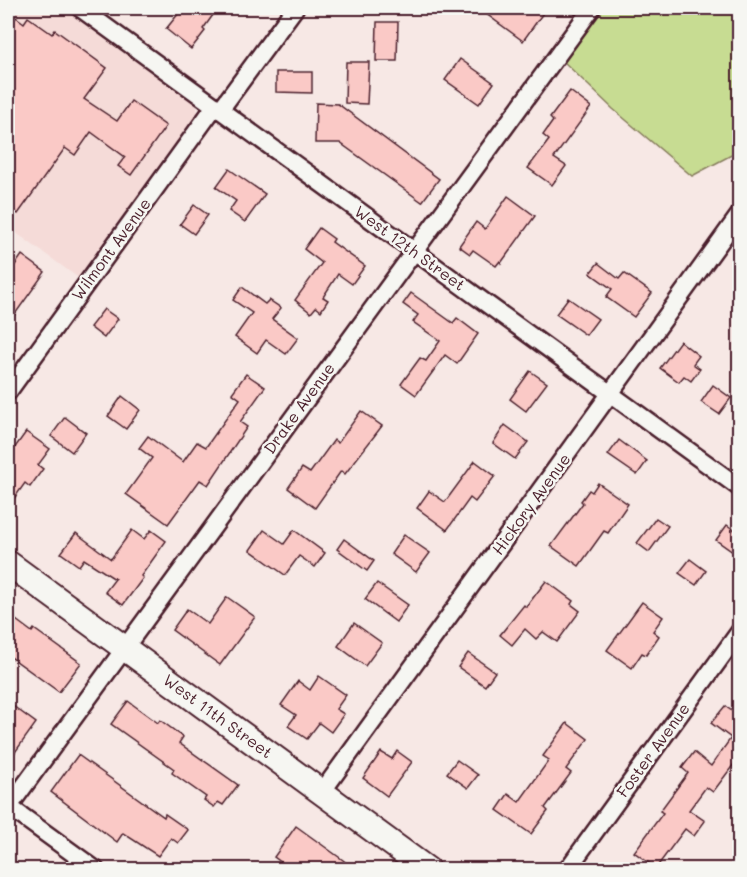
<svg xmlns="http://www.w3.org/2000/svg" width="747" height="877" viewBox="0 0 747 877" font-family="Mali,sans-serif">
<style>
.built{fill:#f5dbd8}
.green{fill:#c7dc92;stroke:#887e5e;stroke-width:1.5}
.building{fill:#fac9c6;stroke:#4a1f2b;stroke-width:1.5}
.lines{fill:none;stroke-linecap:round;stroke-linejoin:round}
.minor-casing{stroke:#4a1f2b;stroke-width:21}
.secondary-casing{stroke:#4a1f2b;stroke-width:28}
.minor{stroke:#f6f6f2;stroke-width:16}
.secondary{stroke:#f6f6f2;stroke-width:24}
.labels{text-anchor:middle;stroke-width:5;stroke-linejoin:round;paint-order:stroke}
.street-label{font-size:16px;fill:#4a1f2b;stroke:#f6f6f2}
</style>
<rect width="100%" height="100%" fill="#f7e8e5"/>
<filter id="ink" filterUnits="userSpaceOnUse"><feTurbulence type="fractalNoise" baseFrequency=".0167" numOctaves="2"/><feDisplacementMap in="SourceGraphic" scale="12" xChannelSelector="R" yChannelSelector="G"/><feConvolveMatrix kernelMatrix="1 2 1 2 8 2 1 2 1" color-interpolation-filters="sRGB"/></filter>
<g filter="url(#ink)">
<path class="built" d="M8,8H66L195,102L197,108V117L80,279L8,227Z"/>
<path class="green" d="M602,8H739V151L692,176L613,109L563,61Z"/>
<g class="building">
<path d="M183,8H218L203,29L205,31L191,49L166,29Z"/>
<path d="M478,8H535L543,13L523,41Z"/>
<path d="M16,17L24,23L28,17L52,34L55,30L107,68L84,99L117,121L131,101L166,126L131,175L118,166L125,157L91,132L75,155L65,148L18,214L8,207V29Z"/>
<path d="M377,22H398L397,61H376Z"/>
<path d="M460,59L494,83L479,104L445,80Z"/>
<path d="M346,62H369L367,104L345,103Z"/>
<path d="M276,72H312V93L276,92Z"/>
<path d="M570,91L591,107L554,158L566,166L552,185L528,168L549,140L543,135L553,121L550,118Z"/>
<path d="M316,103L338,104L439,179L422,202L340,143H315Z"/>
<path d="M229,169L265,194L245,222L229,211L236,201L216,187Z"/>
<path d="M508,196L535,216L501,263L500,261L496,266L473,250L470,254L459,246L476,222L485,229Z"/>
<path d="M194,205L208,215L194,234L180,224Z"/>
<path d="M319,228L334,239L332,242L365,266L352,284L338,274L323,297L328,300L321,311L316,307L311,313L295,300L322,263L304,249Z"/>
<path d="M22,255L45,272L8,324V275Z"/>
<path d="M598,263L619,279L624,273L652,293L634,317L606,297L612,289L590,273Z"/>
<path d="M242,287L265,304L269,300L281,308L272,319L298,338L286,354L266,340L257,353L235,337L252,313L233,300Z"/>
<path d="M411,293L453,323L457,318L478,334L457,364L445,355L416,395L401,384L420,358L426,361L440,341L413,322L418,315L403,304Z"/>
<path d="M568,298L598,319L586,335L556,314Z"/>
<path d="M104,309L118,319L104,338L90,327Z"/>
<path d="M680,341L699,356L693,364L700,369L691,381L684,376L679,382L660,368Z"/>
<path d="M530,371L547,383L526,411L510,399Z"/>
<path d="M246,374L265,387L240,422L247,427L208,485L200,480L168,524L126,494L152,458L139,448L148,436L183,462L197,442L206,447L240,399L232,393Z"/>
<path d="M713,385L731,398L719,414L701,402Z"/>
<path d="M122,396L140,410L126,429L108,416Z"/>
<path d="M361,411L382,426L345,474L341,471L315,508L288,488L302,468L310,473L334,440L338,443Z"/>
<path d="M65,417L86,433L72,452L51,436Z"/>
<path d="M505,425L528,442L515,459L493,443Z"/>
<path d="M26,432L50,449L38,465L43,469L30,487L25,483L8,507V457Z"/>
<path d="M619,440L647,461L637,475L608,455Z"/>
<path d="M475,461L495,476L475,502L470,498L447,530L417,508L429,491L445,502Z"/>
<path d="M598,483L628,504L608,533L604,531L579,566L551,546L583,503L581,501L589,490L592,492Z"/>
<path d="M656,518L668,526L649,552L637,543Z"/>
<path d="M727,525L740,534V557L716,540Z"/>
<path d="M132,530L144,539L151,530L166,541L141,576L143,578L123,605L105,592L115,579L84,559L79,566L61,553L76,533L111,559Z"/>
<path d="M264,530L284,544L294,530L325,553L315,567L299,556L285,575L250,550Z"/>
<path d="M404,535L430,553L416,572L391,554Z"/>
<path d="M344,539L374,561L367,571L337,549Z"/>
<path d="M690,559L706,571L696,585L679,573Z"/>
<path d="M546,581L573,601L571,604L580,611L557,642L543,632L536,639L525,629L512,645L500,635L524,605L526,607Z"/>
<path d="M377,583L408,605L396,622L365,599Z"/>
<path d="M227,597L255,617L220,665L172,630L187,609L208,624Z"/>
<path d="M642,602L663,617L653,631L659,636L646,655L642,653L632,668L607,650Z"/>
<path d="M8,614L32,632L34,629L81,663L59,692L8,655Z"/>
<path d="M354,623L382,643L365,666L338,646Z"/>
<path d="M468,653L495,672L485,686L458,667Z"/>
<path d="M319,676L346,695L336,709L344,714L331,732L319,723L307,739L288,726L296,715L281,705L298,681L310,690Z"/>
<path d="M128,701L158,723L160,720L183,737L179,743L238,785L223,805L218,802L214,807L204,800L206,797L172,773L174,769L111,724Z"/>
<path d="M13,706L36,723L8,762V713Z"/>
<path d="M725,706L740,717V756L713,792L706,787L689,810L705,821L694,836L685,829L656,868L634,852L663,813L660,811L688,773L682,768L694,752L711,766L731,738L711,723Z"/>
<path d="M567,723L588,739L566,769L571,773L545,808L548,811L531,834L497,810L508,794L519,802L549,760L543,756Z"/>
<path d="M397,751L412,762L387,796L363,778L381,752L392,759Z"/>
<path d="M78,755L164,817L165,814L188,830L178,843L171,838L158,856L123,833L117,842L51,792Z"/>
<path d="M457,760L478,775L468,788L447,773Z"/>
<path d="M296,826L343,860L354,870H292L274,857Z"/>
</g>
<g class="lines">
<g class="minor-casing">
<g id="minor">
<path d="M80,8L740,488"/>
<path d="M220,110L295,8"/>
<path d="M8,392L215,106"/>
<path d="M322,792L740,214"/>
<path d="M8,806L96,870"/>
<path d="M8,808L592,8"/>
<path d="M567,870L740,631"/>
</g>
</g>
<g class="secondary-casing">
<path id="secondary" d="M8,563L428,870"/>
</g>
<use href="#minor" class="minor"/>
<use href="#secondary" class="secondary"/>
</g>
</g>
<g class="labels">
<g class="street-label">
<text transform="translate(410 248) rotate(36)" y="6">West 12th Street</text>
<text transform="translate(111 249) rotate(-54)" y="6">Wilmont Avenue</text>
<text transform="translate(299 408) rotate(-54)" y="6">Drake Avenue</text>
<text transform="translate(531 504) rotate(-54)" y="6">Hickory Avenue</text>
<text transform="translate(218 716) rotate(36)" y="6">West 11th Street</text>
<text transform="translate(653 750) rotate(-54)" y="6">Foster Avenue</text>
</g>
</g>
<rect width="747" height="877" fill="none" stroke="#f6f6f2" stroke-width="30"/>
<rect x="15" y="15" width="717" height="847" fill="none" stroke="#4a1f2b" stroke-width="2" filter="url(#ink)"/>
</svg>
